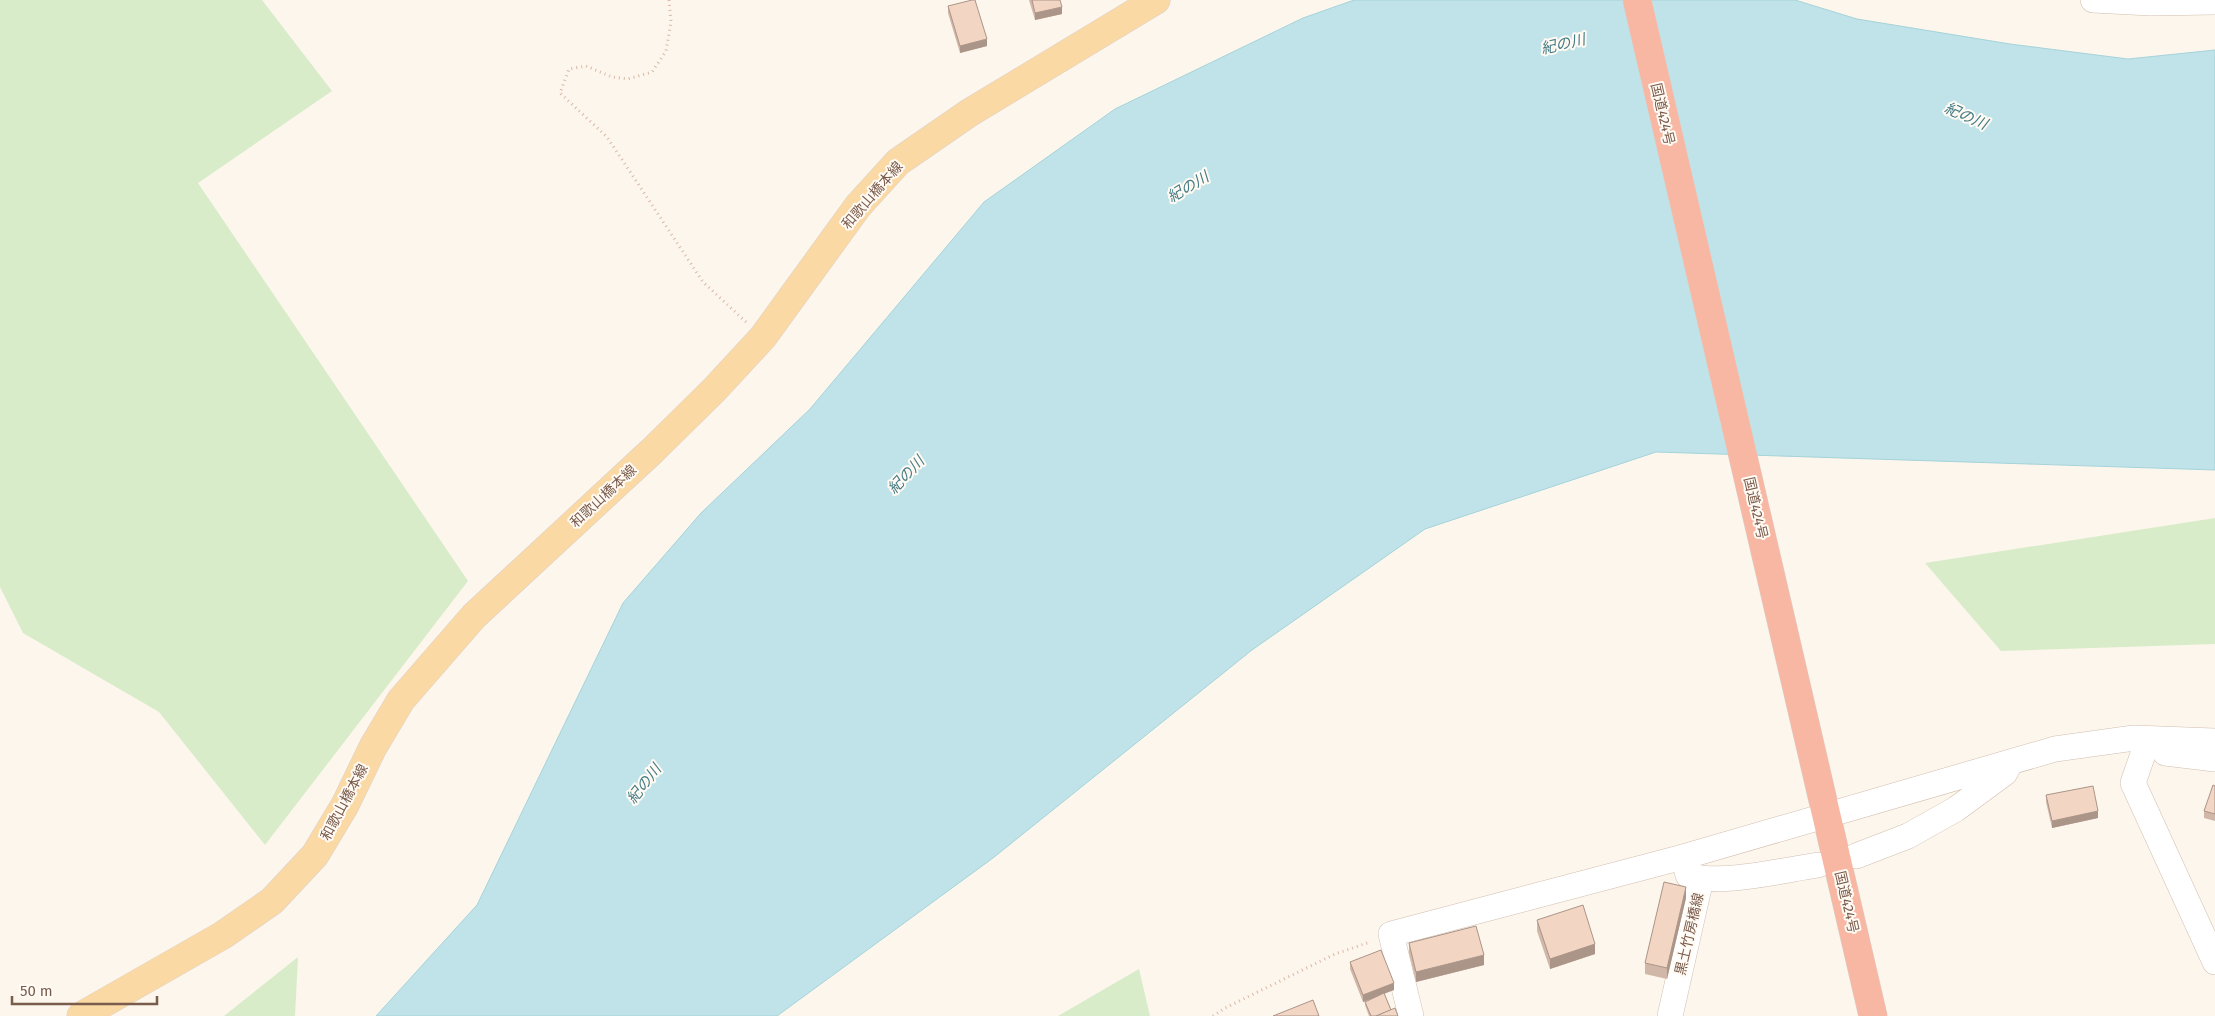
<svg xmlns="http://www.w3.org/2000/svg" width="2215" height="1016" viewBox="0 0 2215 1016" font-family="'Fira Sans','Noto Sans JP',sans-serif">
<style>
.green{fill:#d8ecc9}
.water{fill:#bfe3e8;stroke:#a5d3da}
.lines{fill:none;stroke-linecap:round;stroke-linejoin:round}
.minor-casing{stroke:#d1beb0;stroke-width:26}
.major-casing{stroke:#dad1cd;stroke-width:29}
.highway-casing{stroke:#dad1cd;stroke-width:29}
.path{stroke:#d9b8a5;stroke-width:3;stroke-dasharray:1 4;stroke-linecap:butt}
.minor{stroke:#fff;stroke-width:25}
.major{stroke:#fbd9a5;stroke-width:28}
.highway{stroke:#f7b7a3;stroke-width:28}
.wall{fill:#d1b7a8}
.shaded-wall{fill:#aa9588}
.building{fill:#f3d5c3;stroke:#aa9588}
.labels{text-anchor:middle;stroke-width:4;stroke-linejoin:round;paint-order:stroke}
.street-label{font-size:14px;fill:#7a5c4d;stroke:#fffaf3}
.water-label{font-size:15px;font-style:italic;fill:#437c86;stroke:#fffaf3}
</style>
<rect width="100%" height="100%" fill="#fdf6ec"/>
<g class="green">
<path d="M0,0H262L332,91L198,183L468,581L265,845L159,712L23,633L0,587Z"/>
<path d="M2215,518V644L2001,651L1925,563Z"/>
<path d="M298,957L295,1016H224Z"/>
<path d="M1139,969L1150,1016H1058Z"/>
</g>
<path class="water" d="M1354,0H1795L1857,19L2010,44L2128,59L2215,50V470L1656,452L1425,529L1252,650L993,858L777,1016H376L477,905L623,603L701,513L810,409L984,202L1115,109L1303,18Z"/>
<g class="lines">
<g class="minor-casing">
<g id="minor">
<path d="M2093,0L2150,3L2215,2"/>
<path d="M2144,751L2133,783L2215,962"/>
<path d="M2165,753L2215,759"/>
<path d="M1856,856L1908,836L1956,809L2005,773L2009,765"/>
<path d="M1683,857L1688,875C1721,886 1783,870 1818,865"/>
<path d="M1411,1016L1391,934L1683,857L2055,749L2134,738L2215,741"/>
<path d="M1670,1016L1701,879"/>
</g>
</g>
<g class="major-casing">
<path id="major" d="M81,1016L223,935L272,901L315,855L345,805L373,747L401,700L474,616L652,451L714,390L763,337L858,206L898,162L969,113L1156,0"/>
</g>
<g class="highway-casing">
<path id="highway" d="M1637,0L1873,1016"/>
</g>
<g class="path">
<path d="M669,0L671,22L666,51L652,72L628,79L612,77L586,66L569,69L560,93L607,137L703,282L746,322"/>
<path d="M1213,1016L1225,1008L1335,954L1370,942"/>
</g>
<use href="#minor" class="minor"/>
<use href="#major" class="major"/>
<use href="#highway" class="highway"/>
</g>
<g class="wall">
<path d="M1029,0H1060L1062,14L1035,20Z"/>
<path d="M948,6L987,46L960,53L948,13Z"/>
<path d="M2215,786V821L2204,818V811Z"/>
<path d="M2046,795L2098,818L2052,828L2046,802Z"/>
<path d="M1686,898L1667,979L1645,974V963Z"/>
<path d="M1537,920L1595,954L1550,969L1537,931Z"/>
<path d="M1409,943L1484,965L1416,982L1409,953Z"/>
<path d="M1350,962L1394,990L1384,993L1391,1010L1398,1016H1369L1365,1005V1002L1384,994L1363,1002L1350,969Z"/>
</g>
<g class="shaded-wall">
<path d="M1062,7V14L1035,20V13Z"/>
<path d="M987,39V46L960,53V46Z"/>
<path d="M2098,811V818L2052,828V821Z"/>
<path d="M1686,887V898L1667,979V968Z"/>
<path d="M1595,944V954L1550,969V959Z"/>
<path d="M1484,955V965L1416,982V972Z"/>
<path d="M1394,983V990L1363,1002V995Z"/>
</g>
<g class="building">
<path d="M972,0H975L987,39L960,46L948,6Z"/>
<path d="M1032,0H1060L1062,7L1035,13Z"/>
<path d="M2213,785L2215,786V814L2204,811Z"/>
<path d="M2093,786L2098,811L2052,821L2046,795Z"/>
<path d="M1664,882L1686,887L1667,968L1645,963Z"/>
<path d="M1583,905L1595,944L1550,959L1537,920Z"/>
<path d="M1476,926L1484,955L1416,972L1409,943Z"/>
<path d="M1381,950L1394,983L1363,995L1350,962Z"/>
<path d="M1384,993L1391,1010L1376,1016H1371L1365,1002Z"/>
<path d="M1313,1000L1319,1016H1273Z"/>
<path d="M1395,1008L1398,1016H1376Z"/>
</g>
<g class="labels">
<g class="street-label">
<text transform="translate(1663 114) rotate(77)" y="5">国道424号</text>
<text transform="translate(872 195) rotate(-49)" y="5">和歌山橋本線</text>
<text transform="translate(603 496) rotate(-43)" y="5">和歌山橋本線</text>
<text transform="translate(1756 508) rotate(77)" y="5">国道424号</text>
<text transform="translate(344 802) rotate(-62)" y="5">和歌山橋本線</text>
<text transform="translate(1847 902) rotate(77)" y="5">国道424号</text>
<text transform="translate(1689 934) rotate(-77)" y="5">黒土竹房橋線</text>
</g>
<g class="water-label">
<text transform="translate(1563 44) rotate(-13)" y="5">紀の川</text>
<text transform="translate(1966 116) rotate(24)" y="5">紀の川</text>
<text transform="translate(1188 187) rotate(-31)" y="5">紀の川</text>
<text transform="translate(906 475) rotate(-47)" y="5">紀の川</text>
<text transform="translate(644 784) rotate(-52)" y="5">紀の川</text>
</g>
</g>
<path d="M12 996v8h145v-8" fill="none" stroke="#7a5c4d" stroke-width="2.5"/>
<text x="20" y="996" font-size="15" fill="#7a5c4d" stroke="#fffaf3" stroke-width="4" paint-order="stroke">50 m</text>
</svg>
